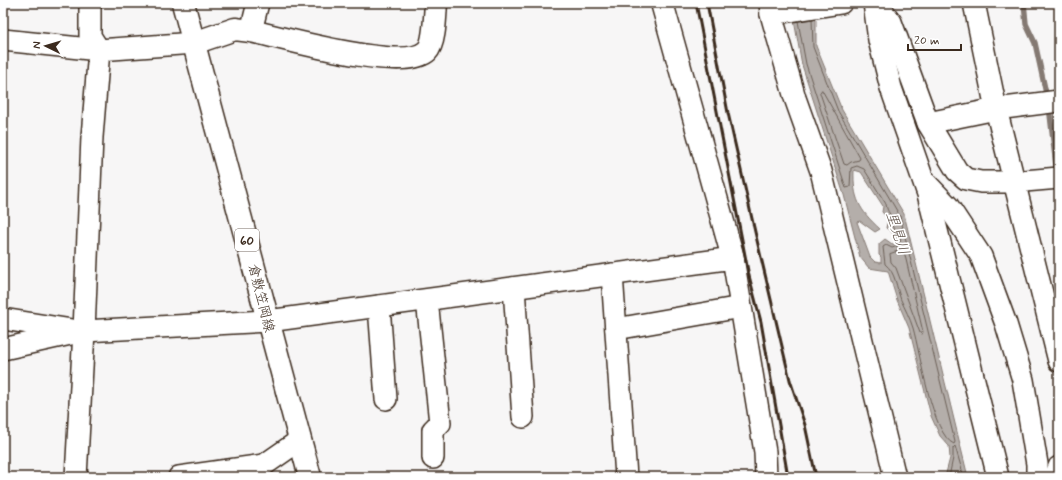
<svg xmlns="http://www.w3.org/2000/svg" width="1062" height="480" viewBox="0 0 1062 480" font-family="Mynerve,'Klee One',sans-serif">
<style>
.water{fill:#b4aeaa;stroke:#847972;fill-rule:evenodd}
.lines{fill:none;stroke-linecap:round;stroke-linejoin:round}
.shore{stroke:#6b5f56;stroke-width:1}
.stream{stroke:#847972;stroke-width:5.5}
.minor-casing{stroke:#3b2a1e;stroke-width:24}
.tertiary-casing{stroke:#3b2a1e;stroke-width:25}
.primary-casing{stroke:#3b2a1e;stroke-width:25}
.minor{stroke:#fff;stroke-width:21}
.tertiary{stroke:#fff;stroke-width:22}
.primary{stroke:#fff;stroke-width:22}
.rail{stroke:#3b2a1e;stroke-width:3}
.labels{text-anchor:middle;stroke-width:3.5;stroke-linejoin:round;paint-order:stroke}
.shield{fill:#fff;stroke:#766a62;stroke-width:1}
.shield-label{font-size:13px;font-weight:bold;fill:#3b2a1e}
.street-label{font-size:14px;fill:#3b2a1e;stroke:#fff}
.water-label{font-size:15px;font-style:italic;fill:#65584f;stroke:#fff}
</style>
<rect width="100%" height="100%" fill="#f7f6f6"/>
<filter id="ink" filterUnits="userSpaceOnUse"><feTurbulence type="fractalNoise" baseFrequency=".025" numOctaves="2"/><feDisplacementMap in="SourceGraphic" scale="8" xChannelSelector="R" yChannelSelector="G"/><feConvolveMatrix kernelMatrix="1 2 1 2 8 2 1 2 1" color-interpolation-filters="sRGB"/></filter>
<g filter="url(#ink)">
<path class="water" d="M816,15V46L842,110L904,214L968,477H945L950,458L949,446L940,436L931,416L909,328L897,300L888,271L869,268L860,257L844,195L802,65L794,20ZM854,170L861,172L883,206L882,212L888,219L886,228C893,232 895,234 896,243L892,244L885,239L879,244V255L881,257V263L875,262L870,257L857,222L860,221L875,232L880,229C859,210 853,198 854,170Z"/>
<g class="lines">
<g class="shore">
<path d="M798,21L806,64L846,188L850,187L851,168L857,166L864,169L886,204C887,210 888,211 891,216C892,219 890,223 892,226C895,232 905,236 898,246L892,248L886,245L883,247L885,264C896,273 896,287 901,300C905,309 910,318 913,328C920,352 932,435 954,444L955,442L900,216L838,111L813,47L812,19"/>
<path d="M822,90L860,158L859,160L851,162L847,165L844,164L820,93Z"/>
<path d="M902,250L904,251L923,332L922,334L920,333L896,268L891,262L890,254Z"/>
<path d="M949,477L953,458V448L955,446L964,477"/>
</g>
<g class="stream">
<path d="M1024,3L1026,24L1035,43L1047,98"/>
<path d="M1049,106L1059,191"/>
</g>
<g class="minor-casing">
<g id="minor">
<path d="M770,3L771,14L795,98L821,171L895,477"/>
<path d="M874,3L879,40L891,88L928,194L998,477"/>
<path d="M877,3L891,22L928,123L957,171L966,179L981,182H1013L1059,178"/>
<path d="M974,3L996,109L1059,361"/>
<path d="M771,14L841,3"/>
<path d="M251,31L258,3"/>
<path d="M3,40L99,50L194,43"/>
<path d="M928,123L996,109L1059,101"/>
<path d="M926,183L948,206L981,256L1006,324L1023,380L1037,464V477"/>
<path d="M612,274L626,477"/>
<path d="M514,288L523,417"/>
<path d="M427,300L440,423L433,430V458"/>
<path d="M379,306L386,399"/>
<path d="M3,319L72,330"/>
<path d="M616,329L741,307"/>
<path d="M3,349L84,331L268,321L733,258L765,452L766,477"/>
<path d="M76,477L84,331L92,137L99,50L90,36V3"/>
<path d="M179,477L264,465L300,440"/>
<path d="M1055,477L1059,467"/>
</g>
</g>
<g class="tertiary-casing">
<g id="tertiary">
<path d="M662,3L733,258"/>
<path d="M194,43L235,29L251,31C283,38 404,73 427,51C435,43 435,14 436,3"/>
</g>
</g>
<g class="primary-casing">
<path id="primary" d="M183,3L310,477"/>
</g>
<use href="#minor" class="minor"/>
<use href="#tertiary" class="tertiary"/>
<use href="#primary" class="primary"/>
<g class="rail">
<path d="M696,3L749,276L761,322L788,477"/>
<path d="M707,3L728,113L755,232L790,380L805,425L816,477"/>
</g>
</g>
</g>
<g class="labels">
<rect class="shield" x="235" y="229" width="24" height="22" rx="3"/>
<g class="shield-label">
<text x="247" y="245">60</text>
</g>
<g class="street-label">
<text transform="translate(262 298) rotate(76)" y="5">倉敷笠岡線</text>
</g>
<g class="water-label">
<text transform="translate(898 233) rotate(72)" y="5">里見川</text>
</g>
</g>
<rect width="1062" height="480" fill="none" stroke="#fff" stroke-width="16"/>
<rect x="8" y="8" width="1046" height="464" fill="none" stroke="#3b2a1e" stroke-width="1.5" filter="url(#ink)"/>
<g transform="translate(46 46) rotate(275)" stroke="#ffffff" stroke-width="3" paint-order="stroke">
<path d="M0-3L7 15L0 10L-7 15Z" fill="#3b2a1e"/>
<text y="-6" font-size="11" font-weight="bold" text-anchor="middle" fill="#3b2a1e">N</text>
</g>
<path d="M908 44v6h53v-6" fill="none" stroke="#3b2a1e" stroke-width="2"/>
<text x="914" y="44" font-size="12" fill="#3b2a1e" stroke="#ffffff" stroke-width="3" paint-order="stroke">20 m</text>
</svg>
